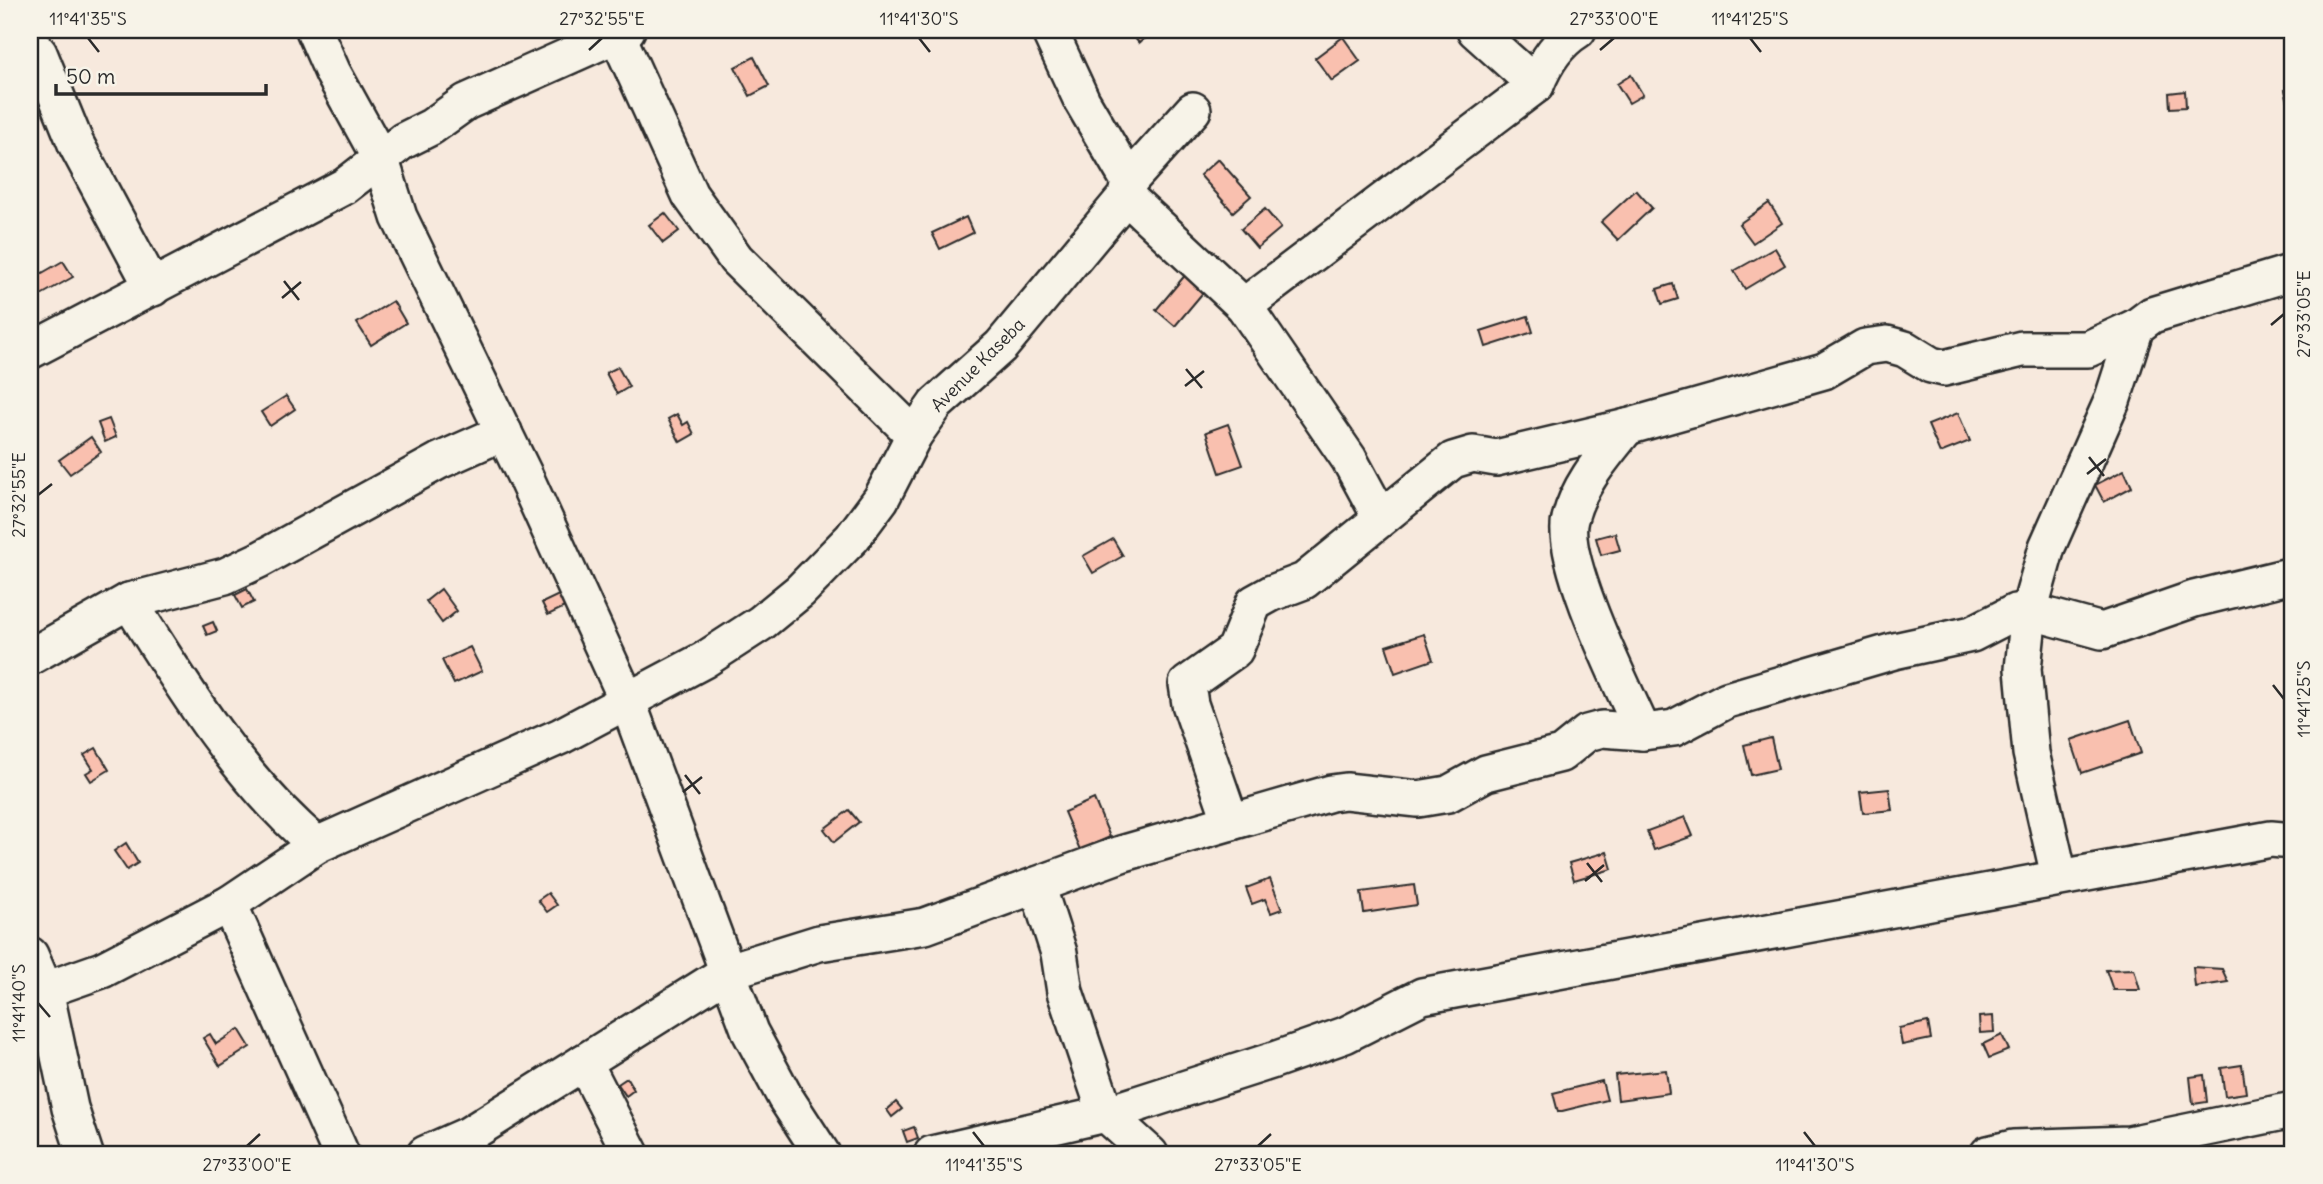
<svg xmlns="http://www.w3.org/2000/svg" width="2323" height="1184" viewBox="0 0 2323 1184" font-family="Delius,sans-serif">
<style>
.building{fill:#f9c0af;stroke:#2b2b2b;stroke-width:2}
.lines{fill:none;stroke-linecap:round;stroke-linejoin:round}
.minor-casing{stroke:#2b2b2b;stroke-width:40}
.minor{stroke:#f7f3e8;stroke-width:35}
.ticks{fill:none;stroke:#2b2b2b;stroke-width:2.5}
.labels{text-anchor:middle;stroke-width:6;stroke-linejoin:round;paint-order:stroke}
.street-label{font-size:18px;fill:#2b2b2b;stroke:#f7f3e8}
.neatline{fill:none;stroke:#2b2b2b;stroke-width:2.5}
.ticks-label{font-size:18px;text-anchor:middle;fill:#2b2b2b}
</style>
<rect width="100%" height="100%" fill="#f7e9dd"/>
<filter id="ink" filterUnits="userSpaceOnUse"><feTurbulence type="fractalNoise" baseFrequency=".0143" numOctaves="2"/><feDisplacementMap in="SourceGraphic" scale="14" xChannelSelector="R" yChannelSelector="G"/><feConvolveMatrix kernelMatrix="1 2 1 2 8 2 1 2 1" color-interpolation-filters="sRGB"/></filter>
<g filter="url(#ink)">
<g class="building">
<path d="M1128,30H1147L1150,34L1139,43Z"/>
<path d="M1343,37L1360,61L1332,81L1315,58Z"/>
<path d="M754,57L769,86L750,96L735,67Z"/>
<path d="M1631,75L1643,95L1629,103L1617,84Z"/>
<path d="M2293,88V108L2290,109L2285,90Z"/>
<path d="M2185,91L2186,107L2170,108L2169,93Z"/>
<path d="M1218,159L1251,196L1233,212L1200,175Z"/>
<path d="M1636,190L1652,208L1618,240L1601,222Z"/>
<path d="M1769,203L1782,223L1753,243L1739,224Z"/>
<path d="M1265,209L1281,228L1257,248L1241,229Z"/>
<path d="M665,213L679,231L663,243L649,225Z"/>
<path d="M966,217L973,233L940,249L932,233Z"/>
<path d="M1775,248L1785,265L1745,289L1734,271Z"/>
<path d="M63,261L73,277L39,296L30,280Z"/>
<path d="M1187,273L1206,289L1175,326L1156,310Z"/>
<path d="M1673,284L1678,299L1662,304L1657,289Z"/>
<path d="M393,301L406,323L371,345L357,323Z"/>
<path d="M1528,316L1533,332L1486,347L1481,331Z"/>
<path d="M618,367L629,387L617,394L606,373Z"/>
<path d="M286,396L295,409L270,426L261,412Z"/>
<path d="M1958,413L1970,441L1940,453L1928,425Z"/>
<path d="M677,414L683,425L688,422L694,434L680,442L668,419Z"/>
<path d="M109,419L116,437L105,442L98,423Z"/>
<path d="M1228,424L1243,465L1220,473L1206,432Z"/>
<path d="M91,437L101,452L70,474L59,460Z"/>
<path d="M2124,470L2132,487L2104,502L2095,485Z"/>
<path d="M1615,533L1620,550L1601,555L1596,538Z"/>
<path d="M1113,539L1123,556L1093,573L1083,556Z"/>
<path d="M247,589L254,602L242,608L235,595Z"/>
<path d="M441,589L457,611L442,623L426,601Z"/>
<path d="M567,591L573,603L548,615L542,603Z"/>
<path d="M213,622L217,631L207,635L203,626Z"/>
<path d="M1424,634L1433,660L1395,673L1386,646Z"/>
<path d="M470,647L482,671L454,684L442,660Z"/>
<path d="M2130,720L2141,753L2082,773L2071,740Z"/>
<path d="M1771,738L1778,769L1751,775L1744,745Z"/>
<path d="M96,748L109,770L91,781L86,773L93,769L84,755Z"/>
<path d="M1889,789L1892,810L1863,813L1860,792Z"/>
<path d="M1094,799L1110,837L1080,850L1064,812Z"/>
<path d="M849,810L859,822L834,842L824,829Z"/>
<path d="M1685,817L1693,836L1654,850L1647,831Z"/>
<path d="M126,843L138,863L127,870L114,851Z"/>
<path d="M1607,852L1612,869L1574,880L1569,863Z"/>
<path d="M1270,879L1282,909L1271,913L1265,899L1252,904L1246,888Z"/>
<path d="M1414,885L1417,905L1364,913L1361,892Z"/>
<path d="M548,893L557,905L547,912L538,900Z"/>
<path d="M2193,967L2222,969L2228,982L2195,987Z"/>
<path d="M2134,969L2140,990H2113L2106,970Z"/>
<path d="M1993,1016L1994,1032L1980,1033L1979,1017Z"/>
<path d="M1928,1022L1931,1039L1902,1045L1899,1028Z"/>
<path d="M239,1029L250,1047L220,1066L203,1038L210,1034L216,1044Z"/>
<path d="M2002,1035L2009,1050L1989,1058L1983,1044Z"/>
<path d="M2242,1065L2246,1093L2225,1096L2221,1068Z"/>
<path d="M1666,1070L1669,1093L1618,1100L1615,1075Z"/>
<path d="M2204,1075L2207,1102L2193,1104L2190,1077Z"/>
<path d="M627,1078L634,1090L626,1096L618,1084Z"/>
<path d="M1602,1081L1607,1100L1558,1112L1553,1093Z"/>
<path d="M896,1102L902,1109L892,1117L887,1110Z"/>
<path d="M914,1127L918,1138L907,1142L903,1131Z"/>
</g>
<g class="lines">
<g class="minor-casing">
<g id="minor">
<path d="M314,30L333,73L381,160L399,217L524,474L627,700L750,1032L785,1097L822,1154"/>
<path d="M615,30L690,195L736,259L914,435"/>
<path d="M1475,30L1536,85"/>
<path d="M30,42L39,53L76,144L153,288"/>
<path d="M1129,181L1193,110"/>
<path d="M1126,196L1244,306L1349,459L1381,518"/>
<path d="M1244,306L1536,85C1545,62 1557,43 1578,30"/>
<path d="M30,351L345,186L403,141L431,127L466,102L627,30"/>
<path d="M1627,427C1605,455 1579,483 1570,519C1559,560 1624,689 1643,732"/>
<path d="M129,601C182,686 240,780 317,845"/>
<path d="M30,657L129,601L225,576L259,560L439,461L504,432"/>
<path d="M1231,822L1190,704L1187,684L1235,650L1254,603L1272,593L1304,581L1453,460L1473,454L1496,458L1627,427L1824,371L1865,347L1887,344L1905,349L1931,365L1944,368L2022,349H2088L2136,327"/>
<path d="M2059,876L2031,753L2023,669L2029,611L2047,547L2112,401L2136,327L2152,315L2293,272"/>
<path d="M1037,885L1059,953L1065,992L1106,1114L1150,1154"/>
<path d="M229,904L341,1154"/>
<path d="M30,955L45,990L70,1108L85,1154"/>
<path d="M45,990L102,970L229,904L317,845L561,736L704,660L761,623L800,591L852,538L881,499L914,435L936,404L1001,346L1126,196L1129,181L1082,101L1049,30"/>
<path d="M584,1062L631,1154"/>
<path d="M425,1154L468,1135L729,971L819,943L925,926L1121,854L1331,793L1346,791L1418,799L1448,794L1486,773L1561,754L1587,733L1602,729L1643,732L1674,728L1727,700L1894,651L1972,634L2015,612L2029,611L2102,631L2194,599L2293,575"/>
<path d="M932,1154L1106,1114L1271,1061L1345,1035L1422,996L2271,839L2293,841"/>
<path d="M1988,1154L2013,1148L2129,1144L2293,1110"/>
</g>
</g>
<use href="#minor" class="minor"/>
</g>
</g>
<path class="ticks" d="M88,38L99,52M919,38L930,52M1750,38L1761,52M589,50L602,38M1600,50L1614,38M284,281L299,300M282,298L301,282M2271,325L2284,314M1186,369L1202,388M1185,386L1204,371M2089,457L2104,476M2087,474L2106,459M38,495L52,484M2273,685L2284,699M685,775L700,794M683,792L702,777M1587,863L1602,882M1585,881L1604,865M38,1003L50,1017M973,1132L984,1146M1804,1132L1815,1146M247,1146L260,1134M1258,1146L1271,1134"/>
<g class="labels">
<g class="street-label">
<text transform="translate(978 365) rotate(-45)" y="6">Avenue Kaseba</text>
</g>
</g>
<rect width="2323" height="1184" fill="none" stroke="#f7f3e8" stroke-width="77"/>
<path d="M56 84v10h210v-10" fill="none" stroke="#2b2b2b" stroke-width="3.5"/>
<text x="66" y="84" font-size="21" fill="#2b2b2b" stroke="#f7f3e8" stroke-width="5" paint-order="stroke">50 m</text>
<rect x="38" y="38" width="2246" height="1108" class="neatline"/>
<g class="ticks-label">
<text x="88" y="25">11°41'35"S</text>
<text x="602" y="25">27°32'55"E</text>
<text x="919" y="25">11°41'30"S</text>
<text x="1614" y="25">27°33'00"E</text>
<text x="1750" y="25">11°41'25"S</text>
<text transform="translate(2304 314) rotate(-90)" y="6">27°33'05"E</text>
<text transform="translate(19 495) rotate(-90)" y="6">27°32'55"E</text>
<text transform="translate(2304 699) rotate(-90)" y="6">11°41'25"S</text>
<text transform="translate(19 1003) rotate(-90)" y="6">11°41'40"S</text>
<text x="247" y="1171">27°33'00"E</text>
<text x="984" y="1171">11°41'35"S</text>
<text x="1258" y="1171">27°33'05"E</text>
<text x="1815" y="1171">11°41'30"S</text>
</g>
</svg>
